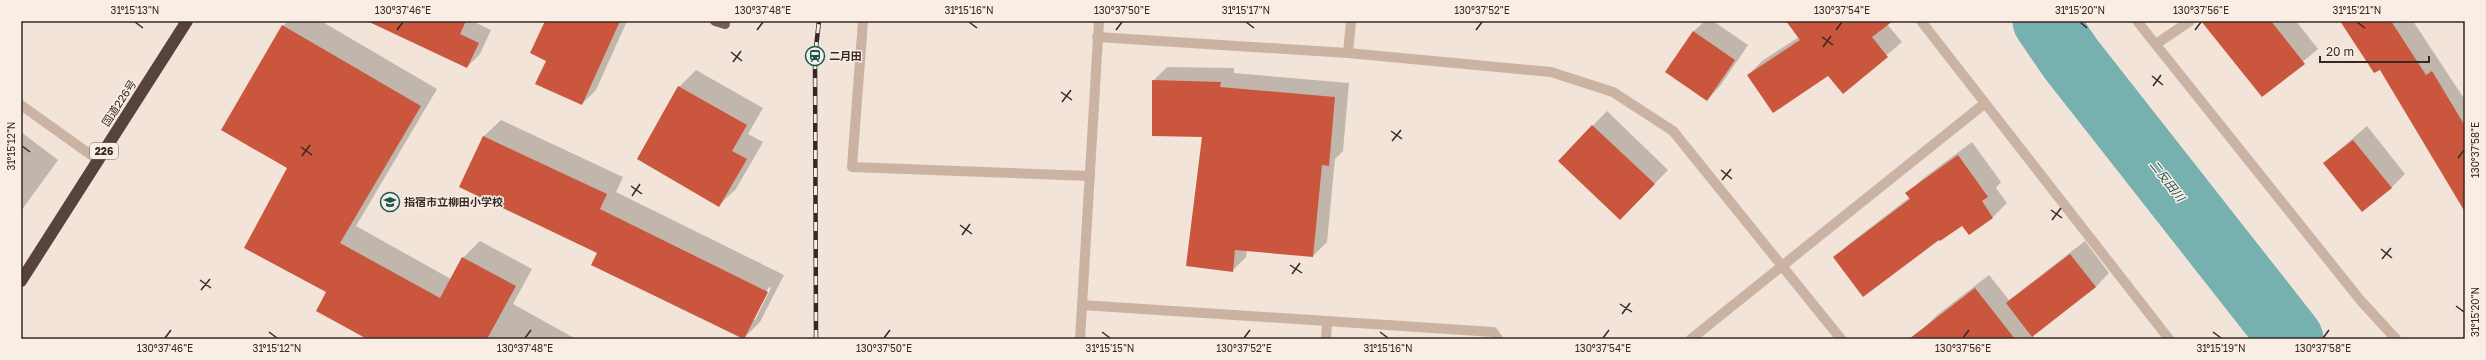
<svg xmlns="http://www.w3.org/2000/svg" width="2486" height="360" viewBox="0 0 2486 360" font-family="'Golos Text','Noto Sans JP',sans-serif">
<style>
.shadow{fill:#0003;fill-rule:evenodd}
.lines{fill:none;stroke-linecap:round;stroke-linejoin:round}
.river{stroke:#76b0af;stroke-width:65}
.building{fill:#ca573d}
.minor{stroke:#cab3a3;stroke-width:10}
.major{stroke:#775f56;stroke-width:10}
.highway{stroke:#56433c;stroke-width:12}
.rail-casing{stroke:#352926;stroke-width:4.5}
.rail{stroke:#faeee4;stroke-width:3;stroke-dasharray:9;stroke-linecap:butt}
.ticks{fill:none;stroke:#352926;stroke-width:1.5}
.labels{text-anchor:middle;stroke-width:3;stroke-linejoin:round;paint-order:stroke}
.shield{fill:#faeee4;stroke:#70645f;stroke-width:1}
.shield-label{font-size:10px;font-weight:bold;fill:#352926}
.poi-label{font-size:11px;font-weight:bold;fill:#352926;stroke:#faeee4;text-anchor:start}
.street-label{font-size:11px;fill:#352926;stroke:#faeee4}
.water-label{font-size:12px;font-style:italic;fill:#1a5757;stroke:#faeee4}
.neatline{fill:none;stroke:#352926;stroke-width:1.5}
.ticks-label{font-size:10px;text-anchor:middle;fill:#352926}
</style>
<rect width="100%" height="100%" fill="#f2e4d8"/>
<g class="shadow">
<path d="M288,21H321L437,89L356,226L451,279L463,258L480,241L532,269L513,304L576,339H369L327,292L289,168L283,26Z"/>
<path d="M374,21H472L491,30L480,54L467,67Z"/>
<path d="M546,21H627L596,90L582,104L547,60Z"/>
<path d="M1705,21H1713L1748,45L1720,86L1707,100L1666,72L1694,31Z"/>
<path d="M1787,21H1891L1887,24L1902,42L1843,92L1829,74L1748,75L1762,61L1799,37Z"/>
<path d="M2218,21H2296L2318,49L2262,96Z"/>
<path d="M2341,21H2413L2465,100V186L2380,68Z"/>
<path d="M1167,67L1234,68V73L1349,83L1343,151L1335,159L1327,242L1313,256L1247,250L1246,257L1232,271L1203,136L1153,81Z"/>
<path d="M696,70L763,108L748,134L763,142L736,189L719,205L679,87Z"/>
<path d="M1607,111L1668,170L1634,205L1559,161Z"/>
<path d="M501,120L623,177L616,192L784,275L760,322L743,339L592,265L598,252L460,187L484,136ZM769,287L771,288L755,320H752Z"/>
<path d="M2367,126L2405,174L2391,188L2324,163Z"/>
<path d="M21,132L58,160L21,211Z"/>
<path d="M1972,142L2001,182L1996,188L2007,203L1993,217L1969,234L1962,225L1939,238L1835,257L1849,244L1910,197L1907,194L1921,180Z"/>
<path d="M2085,241L2109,273L2096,287L2032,335L2035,339H1931L1923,329L1937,315L1989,275L2009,300Z"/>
<path d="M1372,338L1397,339H1371Z"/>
</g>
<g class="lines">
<path class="river" d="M2045,21L2071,59L2291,339"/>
</g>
<g class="building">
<path d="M367,21H466L460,34L479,43L467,68Z"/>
<path d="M545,21H620L582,105L535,84L546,61L530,53Z"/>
<path d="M1786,21H1893L1872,37L1888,57L1843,94L1828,76L1773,113L1747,75L1800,40Z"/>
<path d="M2201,21H2271L2305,64L2262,97Z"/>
<path d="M2340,21H2391L2426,75L2432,71L2465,126V212L2380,70L2374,73Z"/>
<path d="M282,25L421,106L340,243L440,298L462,257L516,286L487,339H367L316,311L326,292L244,248L287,168L221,130Z"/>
<path d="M1693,31L1735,60L1707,101L1665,72Z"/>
<path d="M1152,80L1221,82L1220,87L1335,97L1329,166L1322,165L1313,257L1235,250L1233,272L1186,266L1202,137L1152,136Z"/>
<path d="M678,86L747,125L732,151L747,159L719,207L637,159Z"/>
<path d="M1592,125L1655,184L1620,220L1558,161Z"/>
<path d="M483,136L607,194L600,209L768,292L744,339L591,265L597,253L459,187Z"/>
<path d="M2353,140L2392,188L2362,212L2323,163Z"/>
<path d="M1958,155L1988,197L1982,201L1993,218L1969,235L1962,226L1940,241L1939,240L1863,297L1833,257L1910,199L1905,193Z"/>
<path d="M2070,254L2096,287L2032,337L2006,303Z"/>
<path d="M1975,288L2015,339H1909Z"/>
</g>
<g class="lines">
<g class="minor">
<path d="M863,21L852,167L1090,176"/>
<path d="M1921,21L2169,339"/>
<path d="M2137,21L2361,301L2396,339"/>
<path d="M1097,37L1348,53L1551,72L1613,92L1673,131L1841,339"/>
<path d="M2156,44L2190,21"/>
<path d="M1348,53L1351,21"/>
<path d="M21,105L98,160"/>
<path d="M1082,305L1493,332L1498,339"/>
<path d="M1080,339L1099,21"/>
<path d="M1326,339L1327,322"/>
<path d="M1691,339L1984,104"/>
</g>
<path class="major" d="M715,21L725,24"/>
<path class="highway" d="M21,281L187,21"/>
<g class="rail-casing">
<path id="rail" d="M816,339L815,56L819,21"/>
</g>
<use href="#rail" class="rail"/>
</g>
<path class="ticks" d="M135,22L143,28M969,22L977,28M1246,22L1254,28M2080,22L2087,28M2357,22L2365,28M397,30L403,22M757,30L763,22M1116,30L1122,22M1476,30L1482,22M1836,30L1842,22M2195,30L2201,22M1822,37L1833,45M1823,47L1831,36M731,52L742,61M733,62L741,51M2152,76L2163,85M2153,86L2161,75M1061,92L1072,100M1062,102L1071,90M1391,131L1402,139M1392,141L1401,130M22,146L30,152M301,147L312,155M302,156L310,145M2458,158L2464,150M1721,170L1732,179M1722,180L1731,169M631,186L642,194M632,196L640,184M2051,210L2062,218M2052,220L2061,208M960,225L972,234M962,235L970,224M2381,249L2392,258M2382,259L2391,248M1290,265L1302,273M1292,274L1300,263M200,280L211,288M201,290L210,279M1620,304L1632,312M2456,306L2464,312M1622,314L1630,303M269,332L277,338M1102,332L1110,338M1380,332L1388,338M2213,332L2221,338M165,338L171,330M525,338L531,330M884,338L890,330M1244,338L1250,330M1603,338L1609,330M1963,338L1969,330M2323,338L2329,330"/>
<defs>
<g id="station-ring" transform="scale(1)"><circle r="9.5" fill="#faeee4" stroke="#1a5757" stroke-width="1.5"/><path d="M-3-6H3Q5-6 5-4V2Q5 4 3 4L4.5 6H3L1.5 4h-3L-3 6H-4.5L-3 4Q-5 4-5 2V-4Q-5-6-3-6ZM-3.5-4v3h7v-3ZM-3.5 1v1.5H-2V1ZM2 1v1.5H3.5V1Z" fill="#1a5757"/></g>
<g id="school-ring" transform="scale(1)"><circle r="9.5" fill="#faeee4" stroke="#1a5757" stroke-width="1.5"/><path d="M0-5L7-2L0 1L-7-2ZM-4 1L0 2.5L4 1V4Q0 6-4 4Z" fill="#1a5757"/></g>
</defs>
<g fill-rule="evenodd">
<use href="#station-ring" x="815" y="56"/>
<use href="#school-ring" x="390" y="202"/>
</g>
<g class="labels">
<rect class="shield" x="90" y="143" width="28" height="16" rx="3"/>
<g class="shield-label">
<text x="104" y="155">226</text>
</g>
<g class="poi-label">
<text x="829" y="60">二月田</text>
<text x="404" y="206">指宿市立柳田小学校</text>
</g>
<g class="street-label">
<text transform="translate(119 103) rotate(-57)" y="4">国道226号</text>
</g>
<g class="water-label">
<text transform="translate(2167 181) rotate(52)" y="4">二反田川</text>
</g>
</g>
<rect width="2486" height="360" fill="none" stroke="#faeee4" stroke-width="44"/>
<path d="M2320 56v6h109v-6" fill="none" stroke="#352926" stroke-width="2"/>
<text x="2326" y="56" font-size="12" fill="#352926" stroke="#faeee4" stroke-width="3" paint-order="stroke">20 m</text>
<rect x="22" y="22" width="2442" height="316" class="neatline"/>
<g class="ticks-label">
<text x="135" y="14">31°15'13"N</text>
<text x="403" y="14">130°37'46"E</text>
<text x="763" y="14">130°37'48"E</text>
<text x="969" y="14">31°15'16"N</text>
<text x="1122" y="14">130°37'50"E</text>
<text x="1246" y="14">31°15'17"N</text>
<text x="1482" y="14">130°37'52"E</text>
<text x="1842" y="14">130°37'54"E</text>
<text x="2080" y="14">31°15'20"N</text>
<text x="2201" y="14">130°37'56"E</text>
<text x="2357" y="14">31°15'21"N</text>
<text transform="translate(11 146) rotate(-90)" y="4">31°15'12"N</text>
<text transform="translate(2475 150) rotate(-90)" y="4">130°37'58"E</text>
<text transform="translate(2475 312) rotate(-90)" y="4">31°15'20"N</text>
<text x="165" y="352">130°37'46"E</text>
<text x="277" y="352">31°15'12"N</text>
<text x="525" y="352">130°37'48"E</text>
<text x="884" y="352">130°37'50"E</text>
<text x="1110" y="352">31°15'15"N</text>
<text x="1244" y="352">130°37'52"E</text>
<text x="1388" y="352">31°15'16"N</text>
<text x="1603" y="352">130°37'54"E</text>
<text x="1963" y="352">130°37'56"E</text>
<text x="2221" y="352">31°15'19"N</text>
<text x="2323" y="352">130°37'58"E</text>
</g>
</svg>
